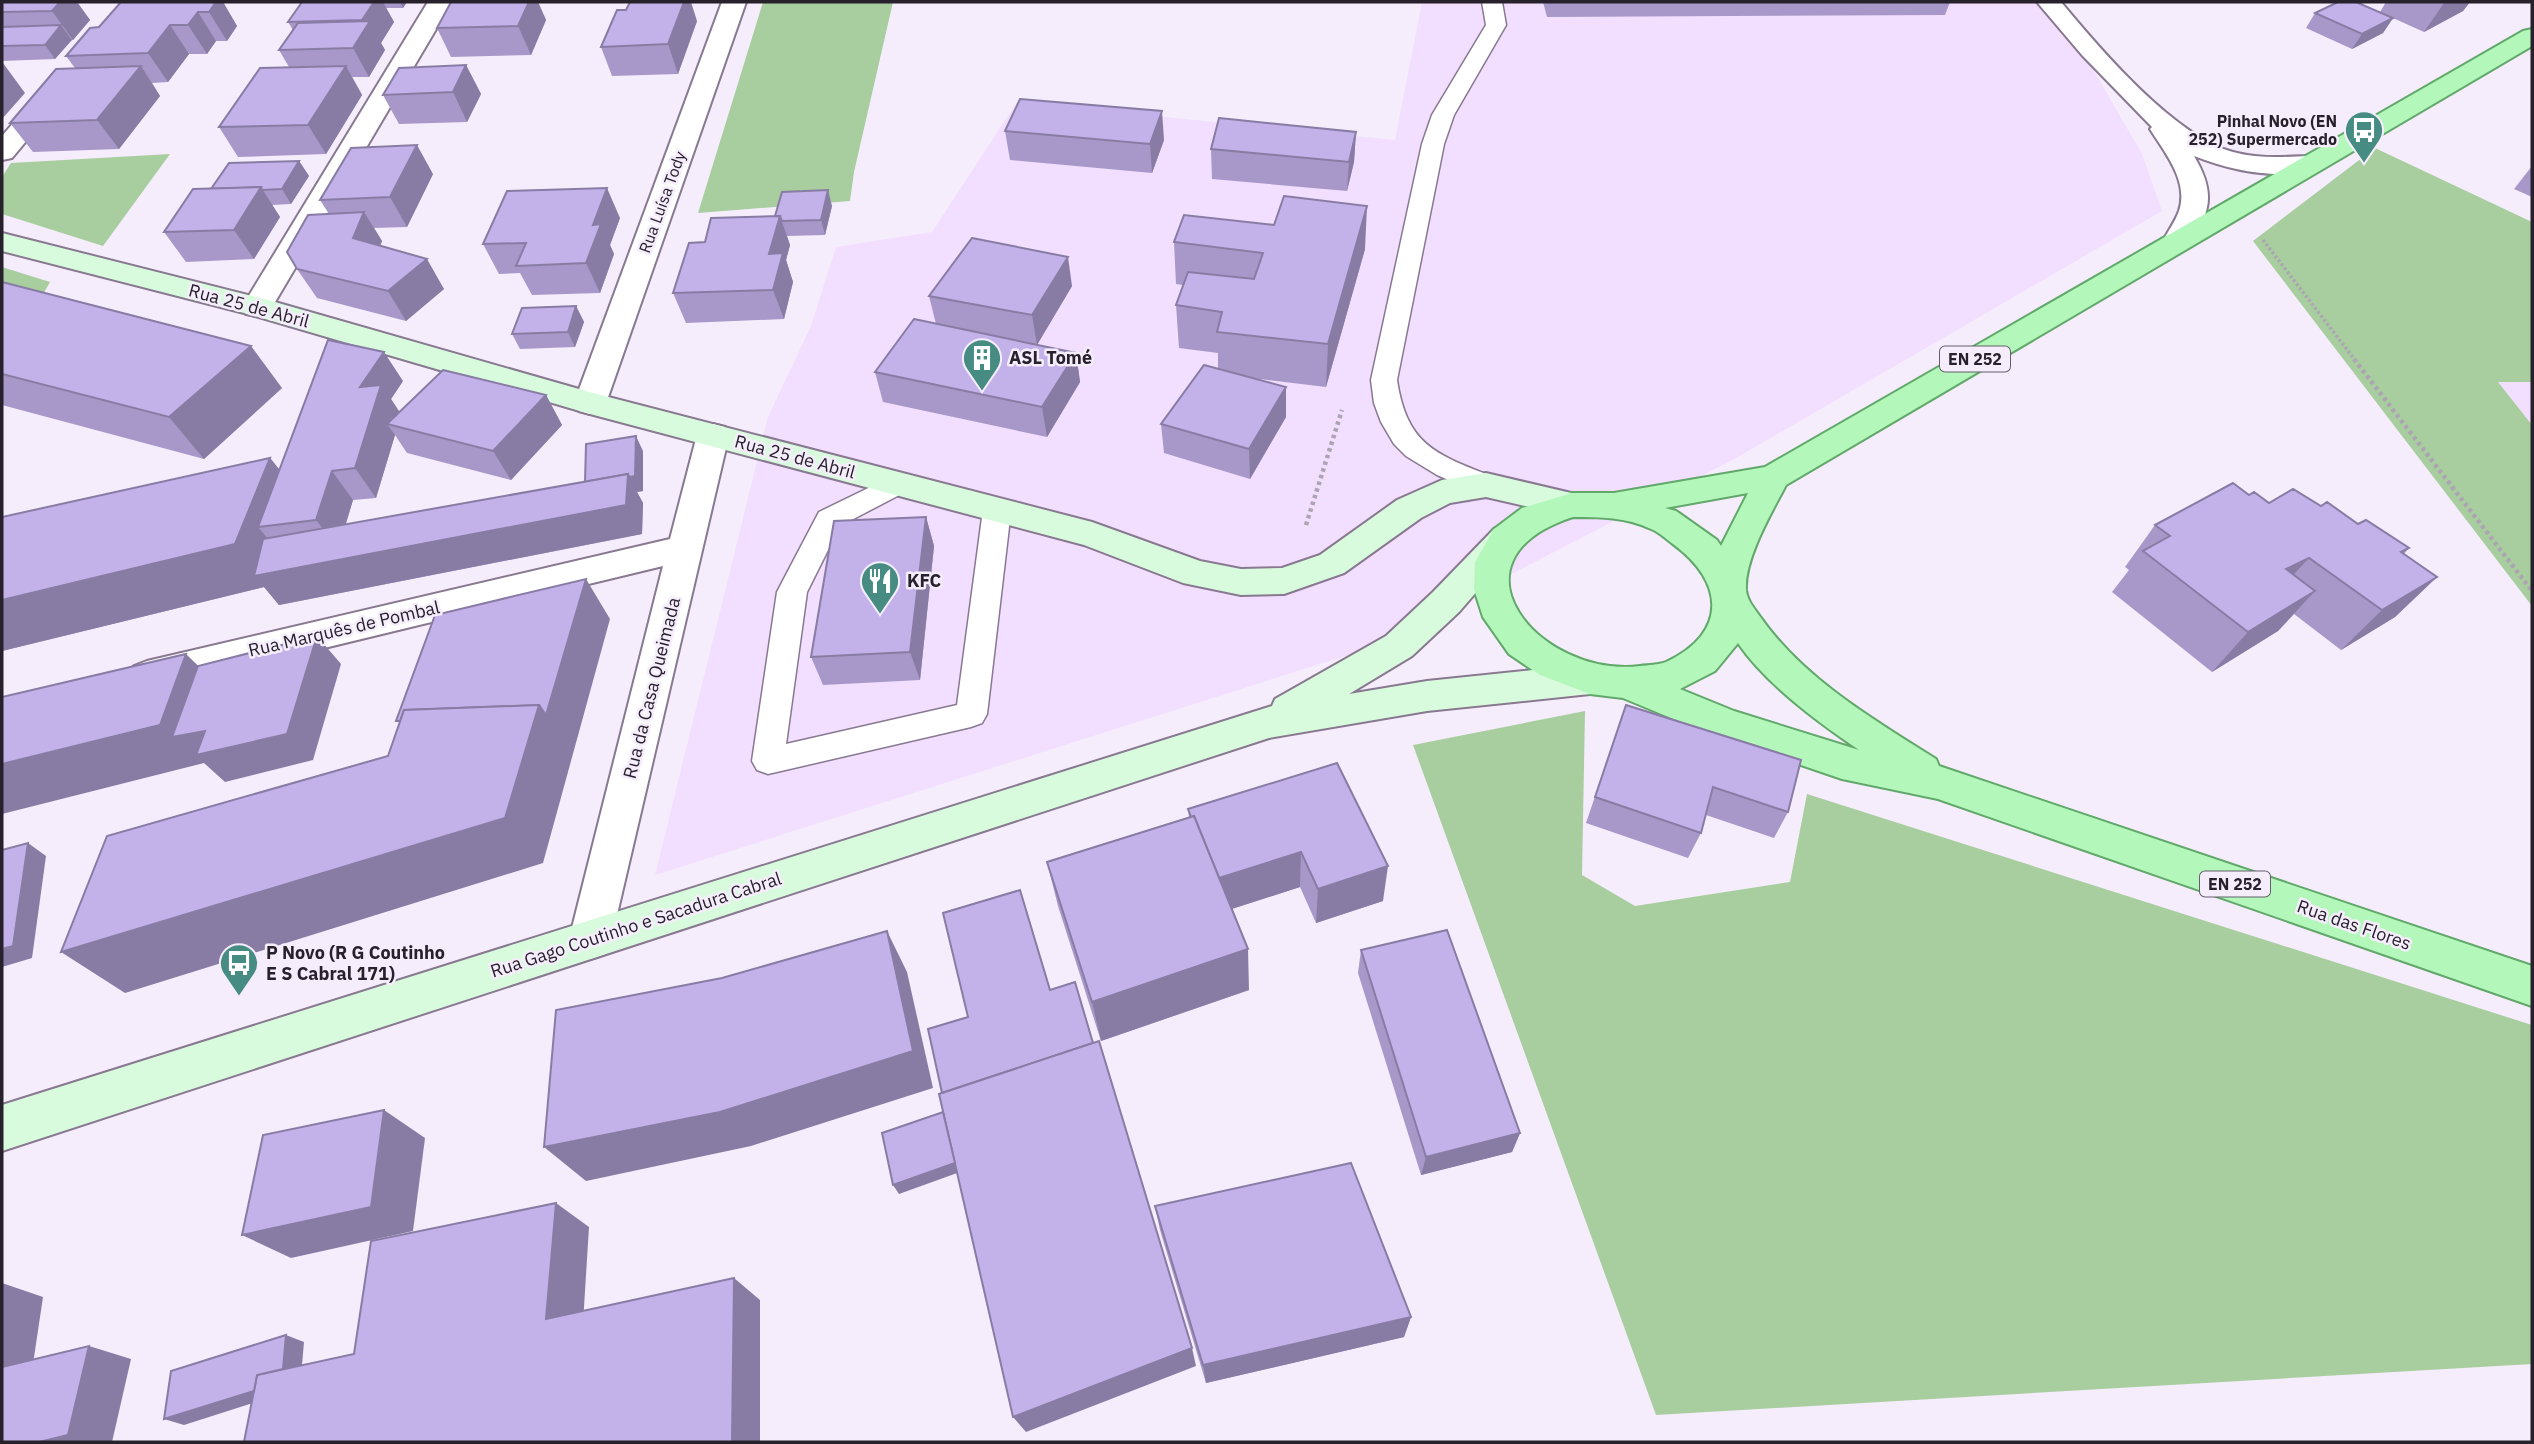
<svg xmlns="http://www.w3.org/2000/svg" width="2534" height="1444" viewBox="0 0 2534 1444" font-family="'IBM Plex Sans',sans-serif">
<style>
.built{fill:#f2defe}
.green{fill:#a8cd9f}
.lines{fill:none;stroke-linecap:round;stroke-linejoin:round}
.lane-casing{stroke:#887991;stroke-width:3}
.street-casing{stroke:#887991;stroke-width:4}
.secondary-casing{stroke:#887991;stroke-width:4}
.primary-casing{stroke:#62a86b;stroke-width:4}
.path-far1{stroke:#aca4b2;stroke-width:3.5;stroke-dasharray:2.5 2.5;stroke-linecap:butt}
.path{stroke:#aca4b2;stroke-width:4.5;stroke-dasharray:3.5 3.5;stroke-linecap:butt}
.lane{fill:#fff;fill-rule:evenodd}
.street{fill:#fff;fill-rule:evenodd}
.secondary{fill:#d9fbdd;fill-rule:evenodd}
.primary{fill:#b3f7bb;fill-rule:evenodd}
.wall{fill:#a898c9}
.shaded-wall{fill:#887ca4}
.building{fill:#c3b1ea;stroke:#887ca4;stroke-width:2}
.labels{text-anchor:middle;stroke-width:5;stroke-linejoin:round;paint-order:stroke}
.far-poi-label{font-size:16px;font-weight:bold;fill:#27212b;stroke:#f6edfc;text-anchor:end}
.far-street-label{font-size:16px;fill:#27212b;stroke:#f6edfc}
.shield{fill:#f6edfc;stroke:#655e6a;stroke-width:2}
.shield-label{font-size:16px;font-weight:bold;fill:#27212b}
.street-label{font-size:18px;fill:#27212b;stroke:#f6edfc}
.poi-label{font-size:18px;font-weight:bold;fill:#27212b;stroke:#f6edfc;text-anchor:start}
</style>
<rect width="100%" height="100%" fill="#f6edfc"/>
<g class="built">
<path d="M1422,2H2054L2142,154L2162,211L1736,458L1364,650L655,875L768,417L811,326L836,247L932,232L1017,102L1395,140Z"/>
<path d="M2498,382H2532V425Z"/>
</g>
<g class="green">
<path d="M763,2H893L854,172L850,201L698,213Z"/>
<path d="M2375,148L2532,222V382H2498L2532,425V606L2253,241Z"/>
<path d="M170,154L103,246L2,214V177L11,163Z"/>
<path d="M2,267L50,282L2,367Z"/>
<path d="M1585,711L1582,875L1635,906L1790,882L1807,794L2532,1025V1364L1656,1415L1413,745Z"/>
</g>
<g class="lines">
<g class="lane-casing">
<g id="lane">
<path d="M1482,2H1502L1506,25L1454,115L1444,144L1397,380C1407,447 1438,455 1496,478L1500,485L1496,492L1486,495L1476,492L1437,475L1406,456L1394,444L1381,422L1374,403L1371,380L1422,144L1432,115L1486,25Z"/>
<path d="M897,474L907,477L911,484L907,491L840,526L807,592L786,744L957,705L983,510L987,503L997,500L1007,503L1011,510L987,714L982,723L971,727L768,774L757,770L752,761L777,592L819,512Z"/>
</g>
</g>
<g class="street-casing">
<g id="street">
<path d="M428,2H452L268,314L257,316L246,314L242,307Z"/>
<path d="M722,2H746L606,403L601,411L590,414L579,411L574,403Z"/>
<path d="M2037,2H2061C2100,49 2174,136 2233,152C2258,159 2283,157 2308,156L2318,158L2322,164L2318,170C2277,180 2232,171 2194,156C2216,193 2211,213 2187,247L2177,250L2167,247L2163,241C2168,231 2175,222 2179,211C2189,181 2165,153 2150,129L2152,127L2082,55Z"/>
<path d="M53,85L62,88L66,93L12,158L2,160V136L44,88Z"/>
<path d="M713,424L725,427L729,435L611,940L605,954L590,959L575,954L569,940L663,566L147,691L134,686L128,676L134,666L147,661L670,539L697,435L701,427Z"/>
</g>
</g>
<g class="secondary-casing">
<g id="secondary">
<path d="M2,233L268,300L593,393L1092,522L1200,561L1241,569L1282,568L1320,555L1397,500L1442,480L1486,473L1584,496L1589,505L1584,514L1572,517L1486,497L1450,503L1421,518L1344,573L1284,594L1241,595L1183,583L1084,545L590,414L248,314L2,251Z"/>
<path d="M1506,525L1518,529L1523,538L1459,612L1412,656L1349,694L1427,681L1590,664L1603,668L1609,679L1603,690L1590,694L1427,711L1269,738L2,1151V1105L1272,706L1275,699L1386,636L1433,592L1494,529Z"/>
</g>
</g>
<g class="primary-casing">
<path id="primary" d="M2532,29V46L1786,485C1772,512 1744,559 1746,590C1747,601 1755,609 1761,618C1804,679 1874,720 1936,759L1939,766L2532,966V1006L1938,799L1842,779L1707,733L1623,698L1590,694L1540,675L1509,654L1483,617L1474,589L1475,562L1494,529L1522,508L1572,493H1614L1765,467L2523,31ZM1748,493L1721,546L1717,540L1676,511L1665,508ZM1573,517C1600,517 1626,517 1651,529C1659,532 1666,539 1673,544C1725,582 1728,633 1666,662C1658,665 1648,665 1640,666C1539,678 1440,560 1573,517ZM1738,643C1766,684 1818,722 1859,750L1734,711L1680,689L1715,671Z"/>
</g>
<path class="path-far1" d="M2263,240L2355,360"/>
<g class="path">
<path d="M2354,359L2532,591"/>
<path d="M1306,525L1342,410"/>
</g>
<use href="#lane" class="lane"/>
<use href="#street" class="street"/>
<use href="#secondary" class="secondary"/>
<use href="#primary" class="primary"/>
</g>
<g class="wall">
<path d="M2,2H77L90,20L73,40H71L55,59L2,61Z"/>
<path d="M223,2L237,26L227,41H216L207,54H189L168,82L152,83L160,96L119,149L33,152L10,123L75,68L66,56L99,27Z"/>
<path d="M302,2H407L403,8H386L394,22L381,43L385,50L369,77H352L362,95L326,154L238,157L219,127L289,67L279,50L293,30L288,22Z"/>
<path d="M451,2H538L546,20L531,55L451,57L437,28Z"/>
<path d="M1543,2H1950L1945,15L1547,17Z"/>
<path d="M2386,2H2470L2463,11L2424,32L2393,18L2383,33L2352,49L2306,28L2315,13L2380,12Z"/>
<path d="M626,10L697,21L678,74L612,76L601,47Z"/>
<path d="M466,65L481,94L467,122L399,124L383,95Z"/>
<path d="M1005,131L1164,140L1152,173L1010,160Z"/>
<path d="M1356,132L1354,162L1347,191L1212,179L1211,149Z"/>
<path d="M299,161L309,176L291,204L272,205L280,217L254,259L186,262L164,232L211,189Z"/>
<path d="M2532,166V197L2514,189Z"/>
<path d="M433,174L407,227L374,228L382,241L380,246L444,289L406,321L317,298L297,269L329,214L320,200Z"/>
<path d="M832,206L825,235L787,236L790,245L786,260L793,282L784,319L686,323L673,293L705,242L775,216Z"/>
<path d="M620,218L610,245L614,254L600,293L532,295L520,273L499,274L483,244Z"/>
<path d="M1174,242L1365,249L1326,387L1251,378L1286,387V417L1250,479L1164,453L1161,424L1218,369V353L1179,348L1176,305L1183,285L1176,284Z"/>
<path d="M2,282L282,388L204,459L2,405Z"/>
<path d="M1072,286L1037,345L1076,353L1080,382L1047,437L883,402L875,372L936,324L929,296Z"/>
<path d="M576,306L584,322L575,347L520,349L512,334Z"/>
<path d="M403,381L391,399L399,412L546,395L562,425L511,480L407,453L395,435L376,498L353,500L346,524L585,482L643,451V491L637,492L643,503L642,534L279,605L264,587L2,651L270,458L279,469Z"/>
<path d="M2249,495L2269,503L2321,506L2409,548L2404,554L2437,577L2395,617L2341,650L2294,614L2278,631L2212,672L2112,592L2129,570L2125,567L2155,525Z"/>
<path d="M926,517L934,546L920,680L823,685L811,657Z"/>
<path d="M1626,705L1788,812L1774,838L1706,815L1701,833L1688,858L1586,823Z"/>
<path d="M1337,763L1383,901L1316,923L1300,887L1232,909L1249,990L1101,1041L1058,906L1047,862L1189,817L1188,809Z"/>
<path d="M1361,950L1520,1133L1512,1152L1421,1175L1358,973Z"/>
<path d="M1155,1206L1411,1317L1404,1337L1206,1383L1160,1230Z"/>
</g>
<g class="shaded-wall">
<path d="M56,2H77L90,20L73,40L52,11Z"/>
<path d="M212,2H223L237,26L227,41L209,12Z"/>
<path d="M374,2H383L394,22L381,43L385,50L369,77L353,48L366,27L362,20Z"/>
<path d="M400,2H407L403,8Z"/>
<path d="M529,2H538L546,20L531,55L518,26Z"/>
<path d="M684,2H691L697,21L678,74L668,44Z"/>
<path d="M2447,2H2470L2463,11L2424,32L2444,3Z"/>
<path d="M198,12L216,41L207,54L188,25Z"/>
<path d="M2393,18L2383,33L2352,49L2362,34Z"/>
<path d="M61,25L72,40L55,59L45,45Z"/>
<path d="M170,25L189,54L168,82L148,53Z"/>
<path d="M3,63L25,93L2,119V64Z"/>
<path d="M466,65L481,94L467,122L453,92Z"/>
<path d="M141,66L160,96L119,149L97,120Z"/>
<path d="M346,66L362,95L326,154L308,125Z"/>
<path d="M1162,111L1164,140L1152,173L1150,144Z"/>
<path d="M1356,132L1354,162L1347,191L1349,162Z"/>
<path d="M417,145L433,174L407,227L390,197Z"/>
<path d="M299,161L309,176L291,204L282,189Z"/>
<path d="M261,187L280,217L254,259L234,230Z"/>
<path d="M607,188L620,218L610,245L614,254L600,293L586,263L593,225Z"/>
<path d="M828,190L832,206L825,235L821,220Z"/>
<path d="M1367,206L1365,249L1326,387L1328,344Z"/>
<path d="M364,212L382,241L372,268L353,238Z"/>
<path d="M780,216L790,245L786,260L793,282L784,319L773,290L769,254Z"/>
<path d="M1068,257L1072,286L1037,345L1032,315Z"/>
<path d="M427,259L444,289L406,321L388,291Z"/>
<path d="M576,306L584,322L575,347L568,332Z"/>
<path d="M251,346L282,388L204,459L169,417Z"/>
<path d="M384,352L403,381L391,399L401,414L387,424L395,435L376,498L355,468L360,387Z"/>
<path d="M1076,353L1080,382L1047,437L1042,407Z"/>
<path d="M1286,387V417L1250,479L1249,449Z"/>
<path d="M546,395L562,425L511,480L493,451Z"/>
<path d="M636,436L643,451V491L637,492L643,503L642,534L279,605L264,587L2,651V600L270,458L303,499L258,527L282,555L593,498Z"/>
<path d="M332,471L353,500L338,548L316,520Z"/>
<path d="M926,517L934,546L920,680L910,652Z"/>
<path d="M2309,558L2272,598L2286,569Z"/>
<path d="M2437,577L2395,617L2341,650L2382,610Z"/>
<path d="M586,579L610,619L543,863L125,993L61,952L539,705Z"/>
<path d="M2315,591L2278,631L2212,672L2248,632Z"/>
<path d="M317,636L341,664L313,760L225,782L204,763L2,814V764L186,654L226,693Z"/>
<path d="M28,843L46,856L32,958L2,967V949Z"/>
<path d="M1301,852L1300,887L1219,913L1217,879Z"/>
<path d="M1388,866L1383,901L1316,923L1318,889Z"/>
<path d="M887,931L907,972L933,1088L751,1146L586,1181L544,1147Z"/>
<path d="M1248,949L1249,990L1101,1041L1092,1002Z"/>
<path d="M384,1110L425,1138L413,1231L291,1258L242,1235Z"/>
<path d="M1520,1133L1512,1152L1421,1175L1426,1157Z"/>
<path d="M955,1163L960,1172L899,1194L893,1185Z"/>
<path d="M556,1203L589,1227L582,1339L546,1319Z"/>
<path d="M734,1278L760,1300V1442H732Z"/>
<path d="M2,1283L43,1297L30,1384L2,1393Z"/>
<path d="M1411,1317L1404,1337L1206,1383L1203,1365Z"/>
<path d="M286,1335L304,1342L300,1388L184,1425L164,1419Z"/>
<path d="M89,1346L131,1359L112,1442H39Z"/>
<path d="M1192,1348L1196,1366L1026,1432L1013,1417Z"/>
</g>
<g class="building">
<path d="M2,2H60L52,11L2,12Z"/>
<path d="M121,2H216L209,12H198L188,25H170L148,53L66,56L90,28L99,27Z"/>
<path d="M302,2H374L362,20L288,22Z"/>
<path d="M451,2H529L518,26L437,28Z"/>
<path d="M630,2H684L668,44L601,47L617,10H626Z"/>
<path d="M2338,2H2356L2393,18L2362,34L2315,13Z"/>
<path d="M370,21L353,48L279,50L298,23Z"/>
<path d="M61,25L45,45L2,46V27Z"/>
<path d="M466,65L453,92L383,95L399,68Z"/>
<path d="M141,66L97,120L10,123L56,69Z"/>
<path d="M346,66L308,125L219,127L260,68Z"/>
<path d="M1020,99L1162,111L1150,144L1005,131Z"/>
<path d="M1219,118L1356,132L1349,162L1211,149Z"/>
<path d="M417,145L390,197L320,200L351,148Z"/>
<path d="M299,161L282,189L262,190L261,187L211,189L229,163Z"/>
<path d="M261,187L234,230L164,232L193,189Z"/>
<path d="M607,188L593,225L601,224L586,263L516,266L526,243L483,244L507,191Z"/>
<path d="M828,190L821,220L782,221L780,216H775L782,192Z"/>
<path d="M1284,196L1367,206L1328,344L1217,332L1222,312L1176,305L1188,272L1254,279L1263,253L1174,242L1184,215L1274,225Z"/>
<path d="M364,212L353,238L427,259L388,291L297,269L287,252L308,215Z"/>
<path d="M780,216L769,254L783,253L773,290L673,293L689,243L705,242L711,218Z"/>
<path d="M972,238L1068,257L1032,315L929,296Z"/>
<path d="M2,282L251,346L169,417L2,374Z"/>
<path d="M576,306L568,332L512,334L522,308Z"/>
<path d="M914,319L1076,353L1042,407L875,372Z"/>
<path d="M328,340L384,352L360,387L381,385L355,468L332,471L316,520L258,527Z"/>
<path d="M1204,365L1286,387L1249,449L1161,424Z"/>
<path d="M443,370L546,395L493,451L387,424Z"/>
<path d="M636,436L635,476L629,477L628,474L585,482L586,444Z"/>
<path d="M270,458L235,544L2,600V517Z"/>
<path d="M628,474L626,505L254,576L263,539Z"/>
<path d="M2233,483L2249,495L2254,492L2269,503L2293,489L2321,506L2327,502L2358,524L2366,520L2409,548L2401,552L2437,577L2382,610L2309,558L2286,569L2315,591L2248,632L2143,551L2170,536L2155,525Z"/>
<path d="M926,517L910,652L811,657L834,521Z"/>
<path d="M586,579L546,715L539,705L404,710L400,721H396L435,615Z"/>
<path d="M317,636L287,734L196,755L205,731L172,737L198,666Z"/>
<path d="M186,654L160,725L2,764V697Z"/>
<path d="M539,705L505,818L61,952L107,836L388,756L404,710Z"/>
<path d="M1626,705L1801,760L1788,812L1713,787L1701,833L1595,797Z"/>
<path d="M1337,763L1388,866L1318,889L1301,852L1219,878L1194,816L1191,817L1188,809Z"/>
<path d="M1194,816L1248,949L1092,1002L1047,862Z"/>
<path d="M28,843L13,946L2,949V850Z"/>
<path d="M1020,890L1050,990L1075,982L1093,1043L942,1093L928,1029L968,1017L943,913Z"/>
<path d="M1447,930L1520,1133L1426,1157L1361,950Z"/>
<path d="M887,931L913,1051L720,1112L544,1147L556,1010L722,978Z"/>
<path d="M1099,1041L1192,1348L1013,1417L939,1094Z"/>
<path d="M384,1110L371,1207L242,1235L263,1135Z"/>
<path d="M943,1112L955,1163L893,1185L882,1133Z"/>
<path d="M1351,1163L1411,1317L1203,1365L1155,1206Z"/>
<path d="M556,1203L546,1319L734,1278L732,1442H244L257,1375L354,1354L371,1241Z"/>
<path d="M286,1335L283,1369L257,1375L254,1391L164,1419L171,1371Z"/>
<path d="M89,1346L68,1435L39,1442H2V1367Z"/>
</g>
<defs>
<g id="bus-pin" transform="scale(2.0125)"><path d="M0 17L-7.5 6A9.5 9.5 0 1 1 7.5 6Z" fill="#478c83" stroke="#f6edfc"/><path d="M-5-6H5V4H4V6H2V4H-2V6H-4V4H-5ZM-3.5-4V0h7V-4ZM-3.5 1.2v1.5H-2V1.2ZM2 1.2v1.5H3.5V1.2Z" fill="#fff"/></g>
<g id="building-pin" transform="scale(2.0125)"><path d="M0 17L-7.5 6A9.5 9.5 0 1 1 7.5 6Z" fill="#478c83" stroke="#f6edfc"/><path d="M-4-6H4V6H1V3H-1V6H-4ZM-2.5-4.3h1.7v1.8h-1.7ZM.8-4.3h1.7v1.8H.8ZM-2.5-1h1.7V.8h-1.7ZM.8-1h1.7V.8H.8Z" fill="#fff"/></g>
<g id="restaurant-pin" transform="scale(2.0125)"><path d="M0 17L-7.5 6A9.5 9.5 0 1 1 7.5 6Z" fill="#478c83" stroke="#f6edfc"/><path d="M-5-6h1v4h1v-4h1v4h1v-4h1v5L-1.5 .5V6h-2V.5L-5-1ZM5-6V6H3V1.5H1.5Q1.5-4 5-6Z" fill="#fff"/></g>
</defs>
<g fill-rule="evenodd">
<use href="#bus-pin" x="2364" y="130"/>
<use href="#building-pin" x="982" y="358"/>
<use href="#restaurant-pin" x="880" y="581"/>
<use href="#bus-pin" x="239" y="963"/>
</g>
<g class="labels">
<g class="far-poi-label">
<text x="2337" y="127">Pinhal Novo (EN<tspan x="2337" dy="18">252) Supermercado</tspan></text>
</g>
<g class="far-street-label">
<text transform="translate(662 202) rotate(-70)" y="6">Rua Luísa Tody</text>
</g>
<g class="shield">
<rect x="1940" y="346.5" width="70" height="25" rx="5"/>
<rect x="2200" y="871.5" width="70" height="25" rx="5"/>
</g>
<g class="shield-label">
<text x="1975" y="365">EN 252</text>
<text x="2235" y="890">EN 252</text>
</g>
<g class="street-label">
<text transform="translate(249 306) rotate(15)" y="6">Rua 25 de Abril</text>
<text transform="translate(795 457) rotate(15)" y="6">Rua 25 de Abril</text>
<text transform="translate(344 629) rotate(-13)" y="6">Rua Marquês de Pombal</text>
<text transform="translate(652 688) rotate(-76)" y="6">Rua da Casa Queimada</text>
<text transform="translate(636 925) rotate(-18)" y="6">Rua Gago Coutinho e Sacadura Cabral</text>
<text transform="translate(2354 925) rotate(19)" y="6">Rua das Flores</text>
</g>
<g class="poi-label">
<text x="1009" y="364">ASL Tomé</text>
<text x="907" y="587">KFC</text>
<text x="266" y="959">P Novo (R G Coutinho<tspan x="266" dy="21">E S Cabral 171)</tspan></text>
</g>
</g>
<rect width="2534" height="1444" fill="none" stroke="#27212b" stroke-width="7"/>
</svg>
